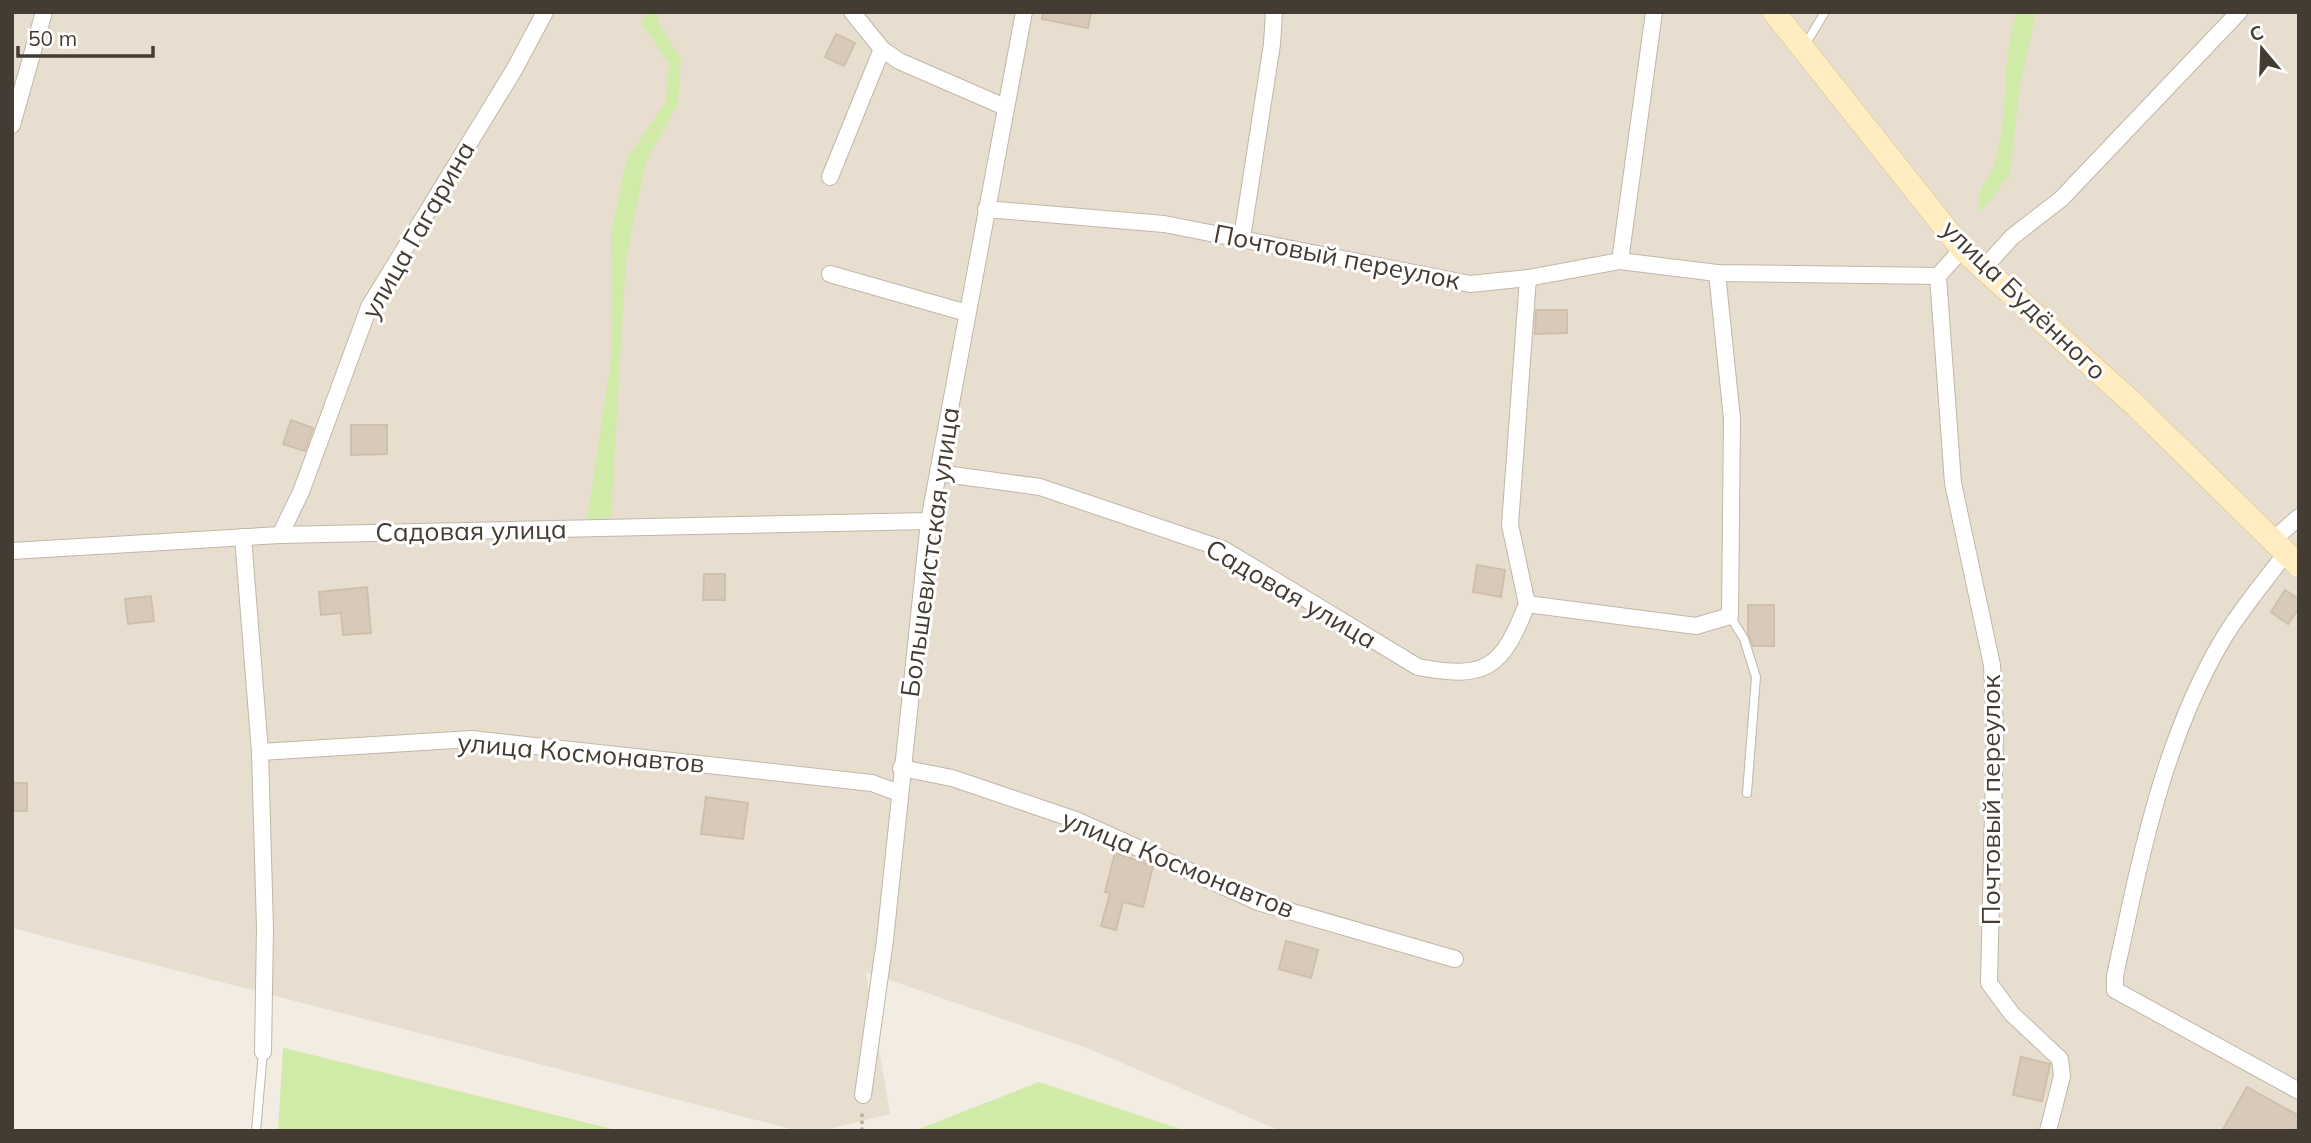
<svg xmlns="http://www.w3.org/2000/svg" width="2311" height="1143" viewBox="0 0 2311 1143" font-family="Mulish,sans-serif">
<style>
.residential{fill:#e7ded0}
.green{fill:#d0eaa8}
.building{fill:#d8caba;stroke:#d0bfaa;stroke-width:2}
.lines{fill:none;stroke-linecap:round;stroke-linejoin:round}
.service-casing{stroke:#c1b7a7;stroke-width:10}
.minor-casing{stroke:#c1b7a7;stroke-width:18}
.secondary-casing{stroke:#d9c191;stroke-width:24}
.path{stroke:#c1ae95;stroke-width:3.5;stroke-dasharray:3.5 3.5;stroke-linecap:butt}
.service{stroke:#fff;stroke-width:8}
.minor{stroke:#fff;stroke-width:16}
.secondary{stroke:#ffecc0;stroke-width:23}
.labels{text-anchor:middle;stroke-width:6;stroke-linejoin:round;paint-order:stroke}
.street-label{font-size:26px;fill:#443c32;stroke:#fff}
</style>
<rect width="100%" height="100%" fill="#f2ece2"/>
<path class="residential" d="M12,12H2299V1131H1281L1087,1048L866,972L890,1114L820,1131H799L12,928Z"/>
<g class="green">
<path d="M645,12H658L657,19L681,60L678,104L646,161L626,259L611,517L587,521L612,353L611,234L627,158L666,102L669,64L642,24Z"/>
<path d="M2018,12H2036L2019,93L2010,174L1981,212C1974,189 1988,182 1995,163C1998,156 1998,148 2000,141C2008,104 2002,47 2018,12Z"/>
<path d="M283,1048H284L620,1131H278Z"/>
<path d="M1039,1082L1186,1131H914Z"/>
</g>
<g class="building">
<path d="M1043,12H1091L1088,28L1042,19Z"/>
<path d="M836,34L855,43L844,66L825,57Z"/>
<path d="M1536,310H1567V333L1535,334Z"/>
<path d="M291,420L313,428L305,451L283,444Z"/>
<path d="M351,425H387V454L351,455Z"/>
<path d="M1477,565L1505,570L1501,597L1473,592Z"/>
<path d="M704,574H725V600H703Z"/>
<path d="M367,587L371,633L343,635L341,613L321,615L319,592Z"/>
<path d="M2285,590L2299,599V608L2288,624L2271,612Z"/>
<path d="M151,596L154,621L128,624L125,599Z"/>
<path d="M1748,605H1774V646H1753L1748,633Z"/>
<rect x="12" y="783" width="15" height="28"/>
<path d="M706,797L748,803L743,839L701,834Z"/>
<path d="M1115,853L1153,866L1143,907L1123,902L1116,930L1101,926L1110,893L1105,892Z"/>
<path d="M1286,941L1318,950L1311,978L1279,969Z"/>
<path d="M2021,1057L2050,1064L2042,1101L2013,1095Z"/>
<path d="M2247,1087L2299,1116L2295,1131H2222Z"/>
</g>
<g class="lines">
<g class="service-casing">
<g id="service">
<path d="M1805,45L1825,12"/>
<path d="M1730,616L1744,639L1756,677L1747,793"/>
<path d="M256,1131L263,1052"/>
</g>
</g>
<g class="minor-casing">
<g id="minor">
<path d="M852,12L882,49L899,61L1005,107"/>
<path d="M12,125L44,12"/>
<path d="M830,177L882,49"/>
<path d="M986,209L1164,224L1470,284L1528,278L1620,261L1717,273L1938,276L1962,249"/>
<path d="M1242,238L1272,44L1274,12"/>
<path d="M1620,261L1654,12"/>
<path d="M1983,269L2012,237L2061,199L2239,12"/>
<path d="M830,274L967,313"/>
<path d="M1938,276L1953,483L1992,665L1995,730L1989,983L2012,1014L2060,1059L2062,1076L2048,1131"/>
<path d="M938,473L1040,487L1223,549L1418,667C1487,680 1502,668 1527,604"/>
<path d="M280,535L301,492L369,307L514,70L545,12"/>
<path d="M243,537L260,752L265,928L263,1052"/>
<path d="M2273,540L2299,517"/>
<path d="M12,551L280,535L929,521"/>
<path d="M2286,553C2265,581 2241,609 2223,639C2162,742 2140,861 2115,976V990L2299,1091"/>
<path d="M1527,604L1696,626L1730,616L1732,419L1717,273"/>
<path d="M1527,604L1510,525L1528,278"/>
<path d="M260,752L472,739L872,783L899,793"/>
<path d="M901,768L952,778L1076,820L1258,902L1455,959"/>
<path d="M863,1095L885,940L929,521L1024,12"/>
</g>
</g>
<g class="secondary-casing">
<path id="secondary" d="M1774,12L1962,249L2135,405L2299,566"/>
</g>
<path class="path" d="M862,1131V1112"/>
<use href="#service" class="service"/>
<use href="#minor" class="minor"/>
<use href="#secondary" class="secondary"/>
</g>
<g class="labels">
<g class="street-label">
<text transform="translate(418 230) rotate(-60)" y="9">улица Гагарина</text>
<text transform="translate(1337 257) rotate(11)" y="9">Почтовый переулок</text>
<text transform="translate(2024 300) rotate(44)" y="9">улица Будённого</text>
<text transform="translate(471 531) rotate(-1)" y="9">Садовая улица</text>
<text transform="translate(930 552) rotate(-82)" y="9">Большевистская улица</text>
<text transform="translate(1291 594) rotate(30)" y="9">Садовая улица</text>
<text transform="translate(581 753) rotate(5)" y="9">улица Космонавтов</text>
<text transform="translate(1991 800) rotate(-90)" y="9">Почтовый переулок</text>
<text transform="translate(1178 864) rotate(22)" y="9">улица Космонавтов</text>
</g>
</g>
<rect width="2311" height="1143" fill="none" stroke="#443c32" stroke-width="28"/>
<g transform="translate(2262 49) rotate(341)" stroke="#ffffff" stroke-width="5" paint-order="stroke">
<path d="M0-5L12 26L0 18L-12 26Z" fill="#443c32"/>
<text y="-10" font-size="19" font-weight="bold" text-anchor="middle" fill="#443c32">С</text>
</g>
<path d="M18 46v10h135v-10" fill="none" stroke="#443c32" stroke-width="3.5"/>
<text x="28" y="46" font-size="21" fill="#443c32" stroke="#ffffff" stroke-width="5" paint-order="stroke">50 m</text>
</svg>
